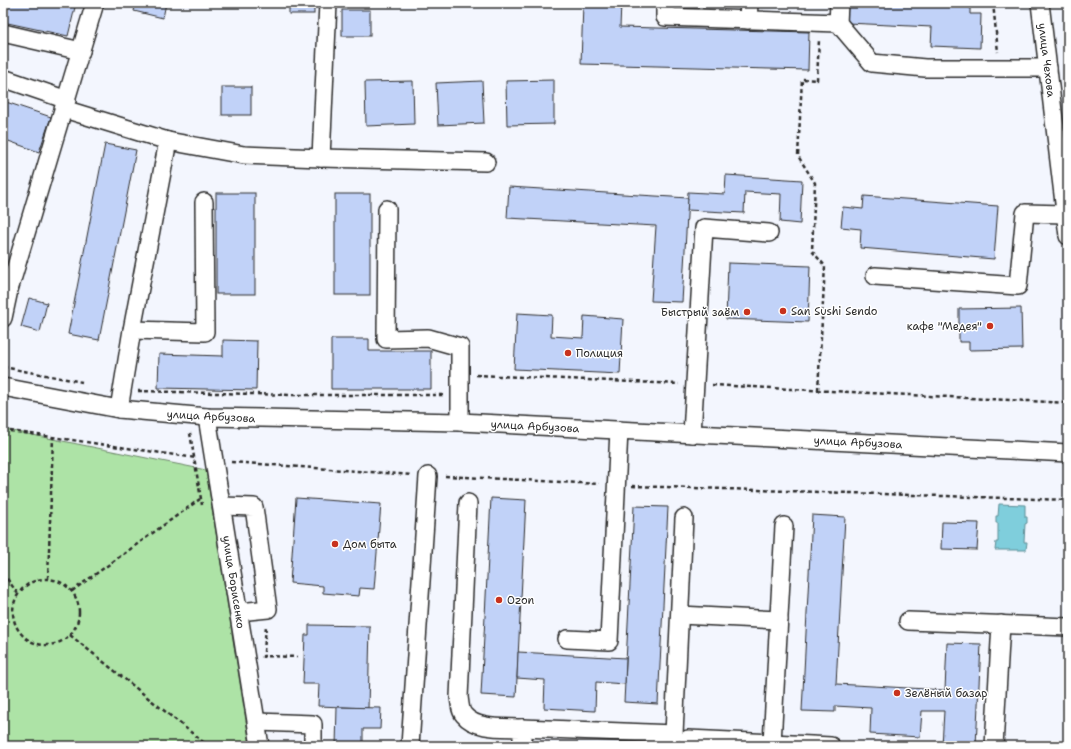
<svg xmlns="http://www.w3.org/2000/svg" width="1071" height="749" viewBox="0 0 1071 749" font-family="'Shantell Sans',sans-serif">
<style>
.green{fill:#ade3a6;stroke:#6c8768}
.water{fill:#7fcedc;stroke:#5d8d95}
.building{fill:#c1d2f8;stroke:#2b2b2b}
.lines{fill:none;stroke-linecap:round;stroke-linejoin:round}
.minor-casing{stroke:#2b2b2b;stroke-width:20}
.path{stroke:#2b2b2b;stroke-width:2.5;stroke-dasharray:4 3;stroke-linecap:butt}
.minor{stroke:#fff;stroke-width:17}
.poi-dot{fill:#c8321e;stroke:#fff;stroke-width:1.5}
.labels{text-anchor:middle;stroke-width:3;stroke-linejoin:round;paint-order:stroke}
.street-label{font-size:11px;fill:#2b2b2b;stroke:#fff}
.poi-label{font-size:11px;fill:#2b2b2b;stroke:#fff;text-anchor:start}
</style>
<rect width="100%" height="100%" fill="#f3f6fe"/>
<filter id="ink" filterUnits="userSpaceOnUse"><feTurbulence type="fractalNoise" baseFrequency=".025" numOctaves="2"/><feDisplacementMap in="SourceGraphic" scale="8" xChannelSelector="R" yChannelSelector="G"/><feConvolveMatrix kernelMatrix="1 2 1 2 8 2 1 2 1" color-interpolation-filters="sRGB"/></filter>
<g filter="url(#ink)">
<path class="green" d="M3,429L206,470L250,746H3Z"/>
<path class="water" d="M999,504L1025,505V517H1027V523L1025,524L1024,542H1027L1026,550H995L996,542H998V523H996V516H998Z"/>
<g class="building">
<path d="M3,3H76L68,36L3,22Z"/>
<path d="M136,3H166L163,18L134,11Z"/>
<rect x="289" y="3" width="25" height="11"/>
<path d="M583,3H621L620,27L809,32L808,70L581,64Z"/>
<path d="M848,3H970V14H981L980,48L931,46L932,27L847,23Z"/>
<rect x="342" y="10" width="28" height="26"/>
<path d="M554,80V124L507,125L506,81Z"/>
<path d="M413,81L414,124L366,126L365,82Z"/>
<path d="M482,81L484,123L438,125L436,83Z"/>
<rect x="222" y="87" width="29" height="28"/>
<path d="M3,101L51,117L39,152L3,139Z"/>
<path d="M105,144L136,150L99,340L68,334Z"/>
<path d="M726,175L802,180L800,224L780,222L781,194L745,192L744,213L687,210L688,192L725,194Z"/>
<path d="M509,187L688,198L682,302L651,301L656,226L507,218Z"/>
<rect x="216" y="193" width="39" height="101"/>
<rect x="335" y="194" width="35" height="101"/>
<path d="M864,196L998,206L994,259L860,248L861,229L841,227L843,207L863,209Z"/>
<path d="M728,263L810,266L808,322L726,319Z"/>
<path d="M29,298L47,303L40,332L21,327Z"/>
<path d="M1021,308L1022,349L969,350V342H959V309Z"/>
<path d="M517,313L552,315L551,336L583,338L584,316L623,319L620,374L514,369Z"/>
<path d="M331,339H369V351H431V389H331Z"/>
<path d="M223,340L257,341L256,390L158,388L159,354L223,356Z"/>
<path d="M296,498L381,504L374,589L360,588L359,596L323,593V586L290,583Z"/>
<path d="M491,498L526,500L516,697L481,695Z"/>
<path d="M634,506L668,507L658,704L624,702Z"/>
<path d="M812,515L845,517L836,684L945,690L947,643L981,644L976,746H942L944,711H922L920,737L870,734L871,708L835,706V712L802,711Z"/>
<path d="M942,522L979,523L977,550L941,549Z"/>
<path d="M309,625L370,626L368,708L318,706L319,684H303L305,635H309Z"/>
<path d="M518,652L626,658L625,684L596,682L595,711L544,708L545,680L517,678Z"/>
<path d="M337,707L381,708L380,729H363V746H336Z"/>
</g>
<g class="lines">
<g class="minor-casing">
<g id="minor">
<path d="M665,3V17L838,23L872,63L925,68H1048"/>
<path d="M1040,3L1068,236"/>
<path d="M748,20L749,3"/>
<path d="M838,23L839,3"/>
<path d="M3,33L81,51"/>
<path d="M3,78L67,100"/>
<path d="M64,109L168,141L132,330L119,409"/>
<path d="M168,141L244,155L321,158L328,3"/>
<path d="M321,158L486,162"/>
<path d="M387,209L386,339L428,338L460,347V422"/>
<path d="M875,276L1018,286L1025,213L1065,214"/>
<path d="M3,318L9,290L95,3"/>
<path d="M132,330L205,332L204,202"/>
<path d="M3,387L119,409L207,417L460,422L1068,453"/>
<path d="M207,417L260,746"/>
<path d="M692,434L704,228L769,233"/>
<path d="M468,503L459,697C460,703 460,711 464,715C476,730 504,727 522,728V746"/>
<path d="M222,506L254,507L268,609L239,612"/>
<path d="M680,615L779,620"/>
<path d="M908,621L1068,627"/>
<path d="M567,639L609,641L619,430"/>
<path d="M257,722L313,724V746"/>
<path d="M522,728L674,734L684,518"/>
<path d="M688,739L772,743L784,526"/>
<path d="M772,743L831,746"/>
<path d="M410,746L428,476"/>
<path d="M994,746L1001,624"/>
</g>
</g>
<g class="path">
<path d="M993,3L998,52"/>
<path d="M1068,3V5"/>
<path d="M3,367L82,382"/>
<path d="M476,375L679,384"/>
<path d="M712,385L1068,403"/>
<path d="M818,390L825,266L812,251L815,183L798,156L802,79L817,80L819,39"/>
<path d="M138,391L292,395H443"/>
<path d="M3,430L196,458"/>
<path d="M190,433L202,505"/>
<path d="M231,462L412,475"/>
<path d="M445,476L599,484"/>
<path d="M632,486L1068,500"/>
<path d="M3,573L18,594"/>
<circle cx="46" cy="612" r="33"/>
<path d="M48,579L53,437"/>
<path d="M72,591L200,499"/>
<path d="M70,635L208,746"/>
<path d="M264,652L266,625"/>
<path d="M263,658V656L298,657"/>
</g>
<use href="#minor" class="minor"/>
</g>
</g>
<g class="poi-dot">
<circle cx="783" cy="311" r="4"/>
<circle cx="747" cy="312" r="4"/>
<circle cx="990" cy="326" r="4"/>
<circle cx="568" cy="353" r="4"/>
<circle cx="335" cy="544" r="4"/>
<circle cx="499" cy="600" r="4"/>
<circle cx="897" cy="693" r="4"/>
</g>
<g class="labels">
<g class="street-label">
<text transform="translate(1047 60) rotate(83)" y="4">улица Чехова</text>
<text transform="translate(211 416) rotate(3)" y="4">улица Арбузова</text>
<text transform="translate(535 426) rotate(3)" y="4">улица Арбузова</text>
<text transform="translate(858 442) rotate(3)" y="4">улица Арбузова</text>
<text transform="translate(234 582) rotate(81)" y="4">улица Борисенко</text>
</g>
<g class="poi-label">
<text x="791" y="315">San Sushi Sendo</text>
<text x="739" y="316" text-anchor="end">Быстрый заём</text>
<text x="982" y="330" text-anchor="end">кафе "Медея"</text>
<text x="576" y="357">Полиция</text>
<text x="343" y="548">Дом быта</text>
<text x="507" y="604">Ozon</text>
<text x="905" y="697">Зелёный базар</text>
</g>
</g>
<rect width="1071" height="749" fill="none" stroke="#fff" stroke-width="16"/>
<rect x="8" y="8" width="1055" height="733" fill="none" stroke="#2b2b2b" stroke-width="1.5" filter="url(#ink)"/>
</svg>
